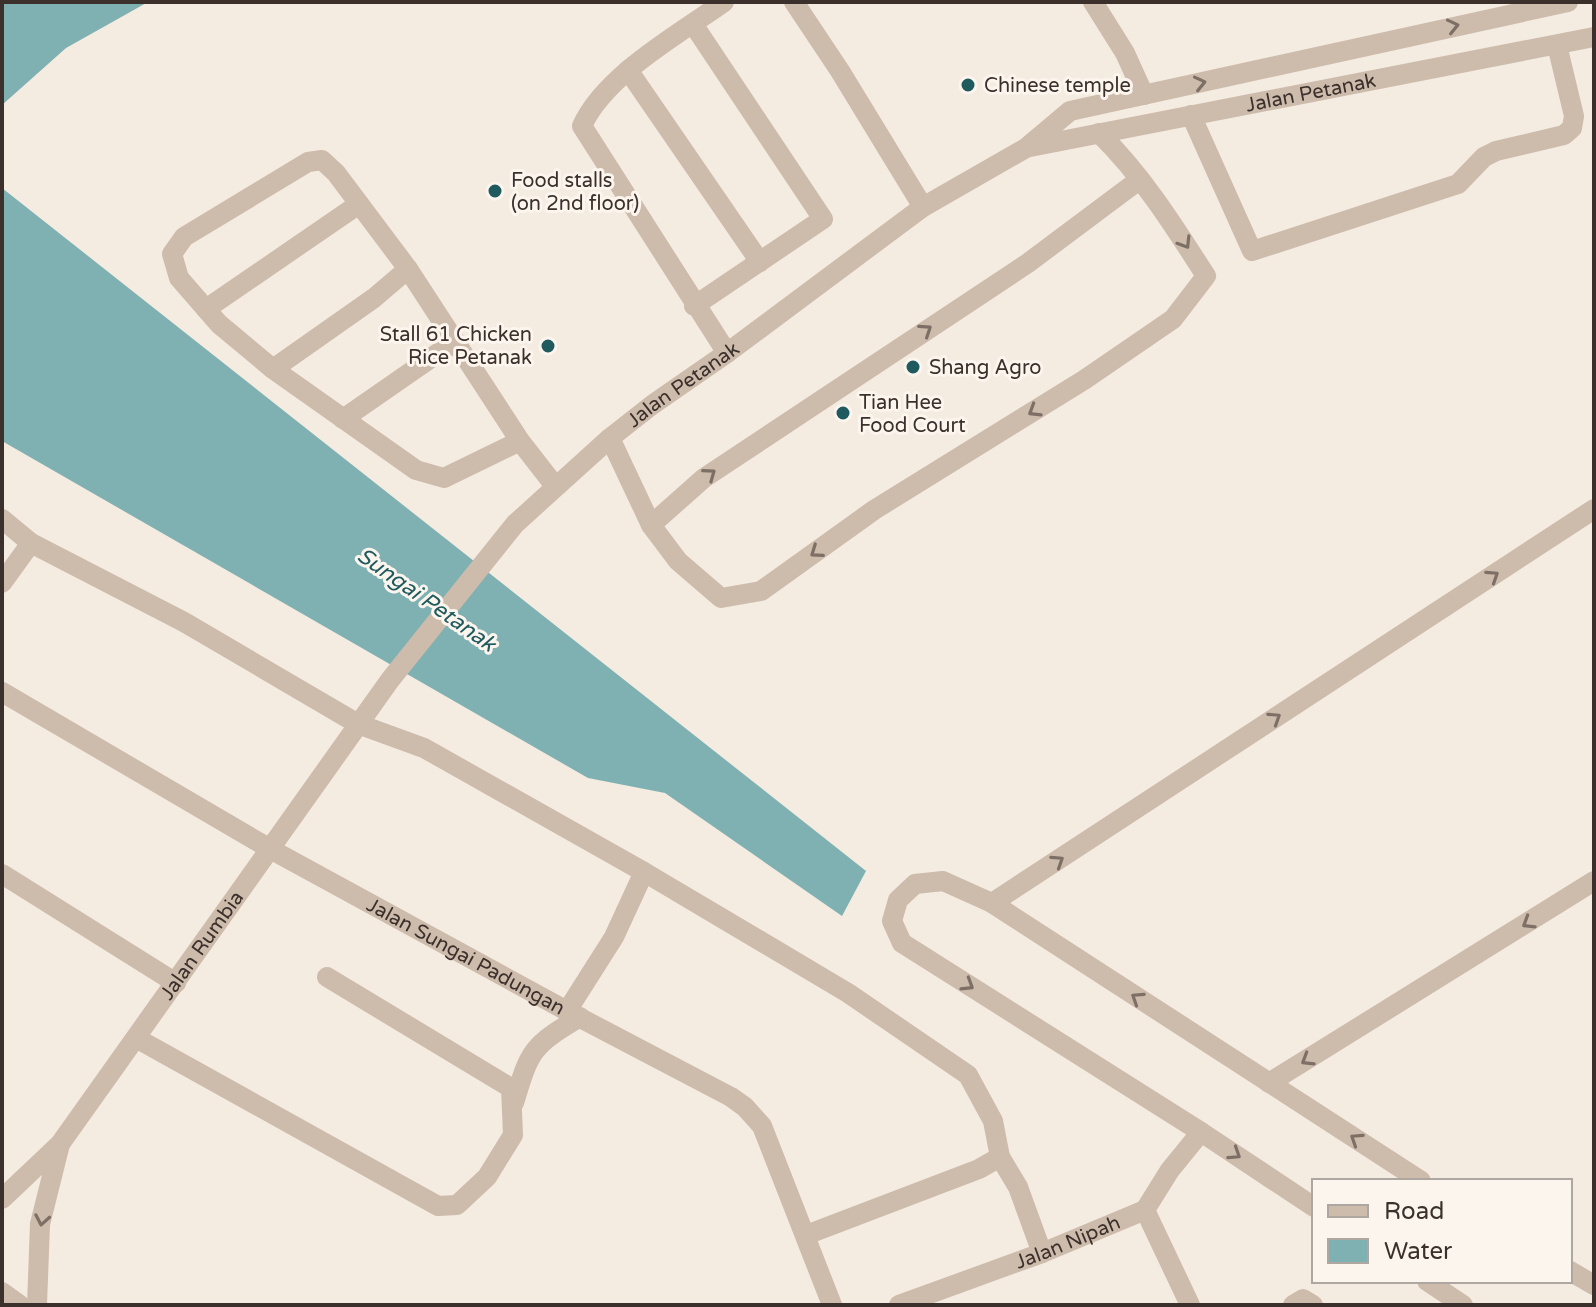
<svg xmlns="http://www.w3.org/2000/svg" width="1596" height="1307" viewBox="0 0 1596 1307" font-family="'Varela Round',sans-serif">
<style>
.water{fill:#7fb0b2}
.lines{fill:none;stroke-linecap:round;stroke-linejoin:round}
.minor{stroke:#cdbbac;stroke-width:20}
.oneway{stroke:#7d6f65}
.poi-dot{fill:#1f5a5e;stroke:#fbf5ee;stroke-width:3}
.labels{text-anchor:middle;stroke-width:6;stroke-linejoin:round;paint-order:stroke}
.poi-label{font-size:20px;fill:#3b302b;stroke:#fbf5ee;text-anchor:start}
.street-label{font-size:20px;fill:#3b302b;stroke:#fbf5ee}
.water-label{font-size:22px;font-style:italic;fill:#1f5a5e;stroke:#fbf5ee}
</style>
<rect width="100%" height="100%" fill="#f4ebe1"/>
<g class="water">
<path d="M2,2H148L66,48L2,105Z"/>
<path d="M2,188L866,871L842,916L665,793L588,778L2,441Z"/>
</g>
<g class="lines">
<g class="minor">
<path d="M724,2C679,34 605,75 582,126L727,353"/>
<path d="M794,2L840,71L923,207"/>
<path d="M1093,2L1125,53L1144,95"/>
<path d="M693,24L823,219L694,306"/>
<path d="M628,70L760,262"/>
<path d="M1191,115L1252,251L1458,184L1484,157L1496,151L1564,135L1572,128L1574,116L1557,45"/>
<path id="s1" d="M1030,147L1594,37"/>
<path d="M206,309L359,204"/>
<path d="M273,369L374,298L408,269"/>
<path d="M343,419L454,342"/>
<path d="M610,438L651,525L678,561L721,598L761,591L874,510L1084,380L1173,319L1206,276C1174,226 1142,175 1099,133"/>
<path d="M520,441L444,478L416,470L273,369L219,324L179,278L172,254L184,237L308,162L322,160L336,173L408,269L520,441L555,486"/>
<path d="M2,519L31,543L184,622L358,724L424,748L644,872L848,993L968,1075L993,1121L1000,1157L979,1169L806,1235"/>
<path d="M651,525L704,478L1028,263L1139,180"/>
<path d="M2,583L31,543"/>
<path id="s2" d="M2,692L272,850L567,1011L731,1097L745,1107L762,1126L832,1305"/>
<path d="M2,874L176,983"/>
<path d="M992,903L1594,509"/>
<path d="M567,1011L614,937L644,872"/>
<path d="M136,1038L438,1206L457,1205L487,1177L513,1135L511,1088L327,977"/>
<path d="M1269,1083L1594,881"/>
<path d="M514,1103C530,1049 532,1046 580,1017"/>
<path d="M1000,1157L1018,1187L1042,1253"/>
<path id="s3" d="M2,1199L60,1144L390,680L515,524L610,438L652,405L727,353L923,207L1026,148L1070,111L1568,2"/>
<path d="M1314,1207L1201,1132L902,943L892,921L898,900L915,884L943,881L992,903L1421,1181"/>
<path d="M1145,1210L1190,1305"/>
<path d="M1570,1271L1594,1285"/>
<path d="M1427,1281L1463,1305"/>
<path d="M2,1292L20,1305"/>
<path d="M37,1305L40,1224L60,1144"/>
<path id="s4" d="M899,1305L1042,1253L1145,1210L1170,1170L1201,1132"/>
<path d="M1293,1305L1303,1299L1313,1305"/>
</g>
</g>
<defs><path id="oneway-chevron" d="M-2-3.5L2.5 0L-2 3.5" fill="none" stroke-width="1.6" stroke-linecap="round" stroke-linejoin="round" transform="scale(2)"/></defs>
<g class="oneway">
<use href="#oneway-chevron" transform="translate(1453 26) rotate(-13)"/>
<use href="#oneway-chevron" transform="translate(1200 83) rotate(-13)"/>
<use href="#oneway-chevron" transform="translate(1185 243) rotate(58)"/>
<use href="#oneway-chevron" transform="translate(926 330) rotate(-34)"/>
<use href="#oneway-chevron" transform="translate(1034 411) rotate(148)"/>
<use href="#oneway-chevron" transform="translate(710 474) rotate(-36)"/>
<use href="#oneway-chevron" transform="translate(816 552) rotate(145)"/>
<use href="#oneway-chevron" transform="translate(1493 576) rotate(-33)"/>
<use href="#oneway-chevron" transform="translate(1275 718) rotate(-33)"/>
<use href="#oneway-chevron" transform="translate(1058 861) rotate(-33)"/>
<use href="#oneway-chevron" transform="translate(1528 923) rotate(148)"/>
<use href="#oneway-chevron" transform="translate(968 985) rotate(32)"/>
<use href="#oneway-chevron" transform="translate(1137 998) rotate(-147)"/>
<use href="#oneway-chevron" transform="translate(1307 1060) rotate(148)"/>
<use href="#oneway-chevron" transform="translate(1356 1139) rotate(-147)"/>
<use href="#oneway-chevron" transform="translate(1235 1154) rotate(33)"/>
<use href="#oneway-chevron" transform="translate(42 1220) rotate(100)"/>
</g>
<g class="poi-dot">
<circle cx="968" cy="85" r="8"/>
<circle cx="495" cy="191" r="8"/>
<circle cx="548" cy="346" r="8"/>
<circle cx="913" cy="367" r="8"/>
<circle cx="843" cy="413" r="8"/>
</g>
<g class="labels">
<g class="poi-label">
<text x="984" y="92">Chinese temple</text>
<text x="511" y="187">Food stalls<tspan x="511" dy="23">(on 2nd floor)</tspan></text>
<text x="532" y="341" text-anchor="end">Stall 61 Chicken<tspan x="532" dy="23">Rice Petanak</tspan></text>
<text x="929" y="374">Shang Agro</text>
<text x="859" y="409">Tian Hee<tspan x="859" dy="23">Food Court</tspan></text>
</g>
<g class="street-label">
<text dy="7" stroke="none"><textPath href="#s1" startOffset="286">Jalan Petanak</textPath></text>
<text dy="7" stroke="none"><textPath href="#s3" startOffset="1068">Jalan Petanak</textPath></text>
<text dy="7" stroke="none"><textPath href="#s3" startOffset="324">Jalan Rumbia</textPath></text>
<text dy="7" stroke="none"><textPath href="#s2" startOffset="534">Jalan Sungai Padungan</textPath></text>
<text dy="7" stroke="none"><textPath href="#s4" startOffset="180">Jalan Nipah</textPath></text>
</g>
<g class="water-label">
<text transform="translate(427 599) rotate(35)" y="8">Sungai Petanak</text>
</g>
</g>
<rect width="1596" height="1307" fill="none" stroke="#3b302b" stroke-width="8"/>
<rect x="1312" y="1179" width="260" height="104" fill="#fbf5ee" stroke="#aea6a0" stroke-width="2"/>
<rect x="1328" y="1205" width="40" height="12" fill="#cdbbac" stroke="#aea6a0" stroke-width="2"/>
<text x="1384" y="1219" font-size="24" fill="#3b302b">Road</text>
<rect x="1328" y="1239" width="40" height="24" fill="#7fb0b2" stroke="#aea6a0" stroke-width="2"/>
<text x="1384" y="1259" font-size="24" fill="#3b302b">Water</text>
</svg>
